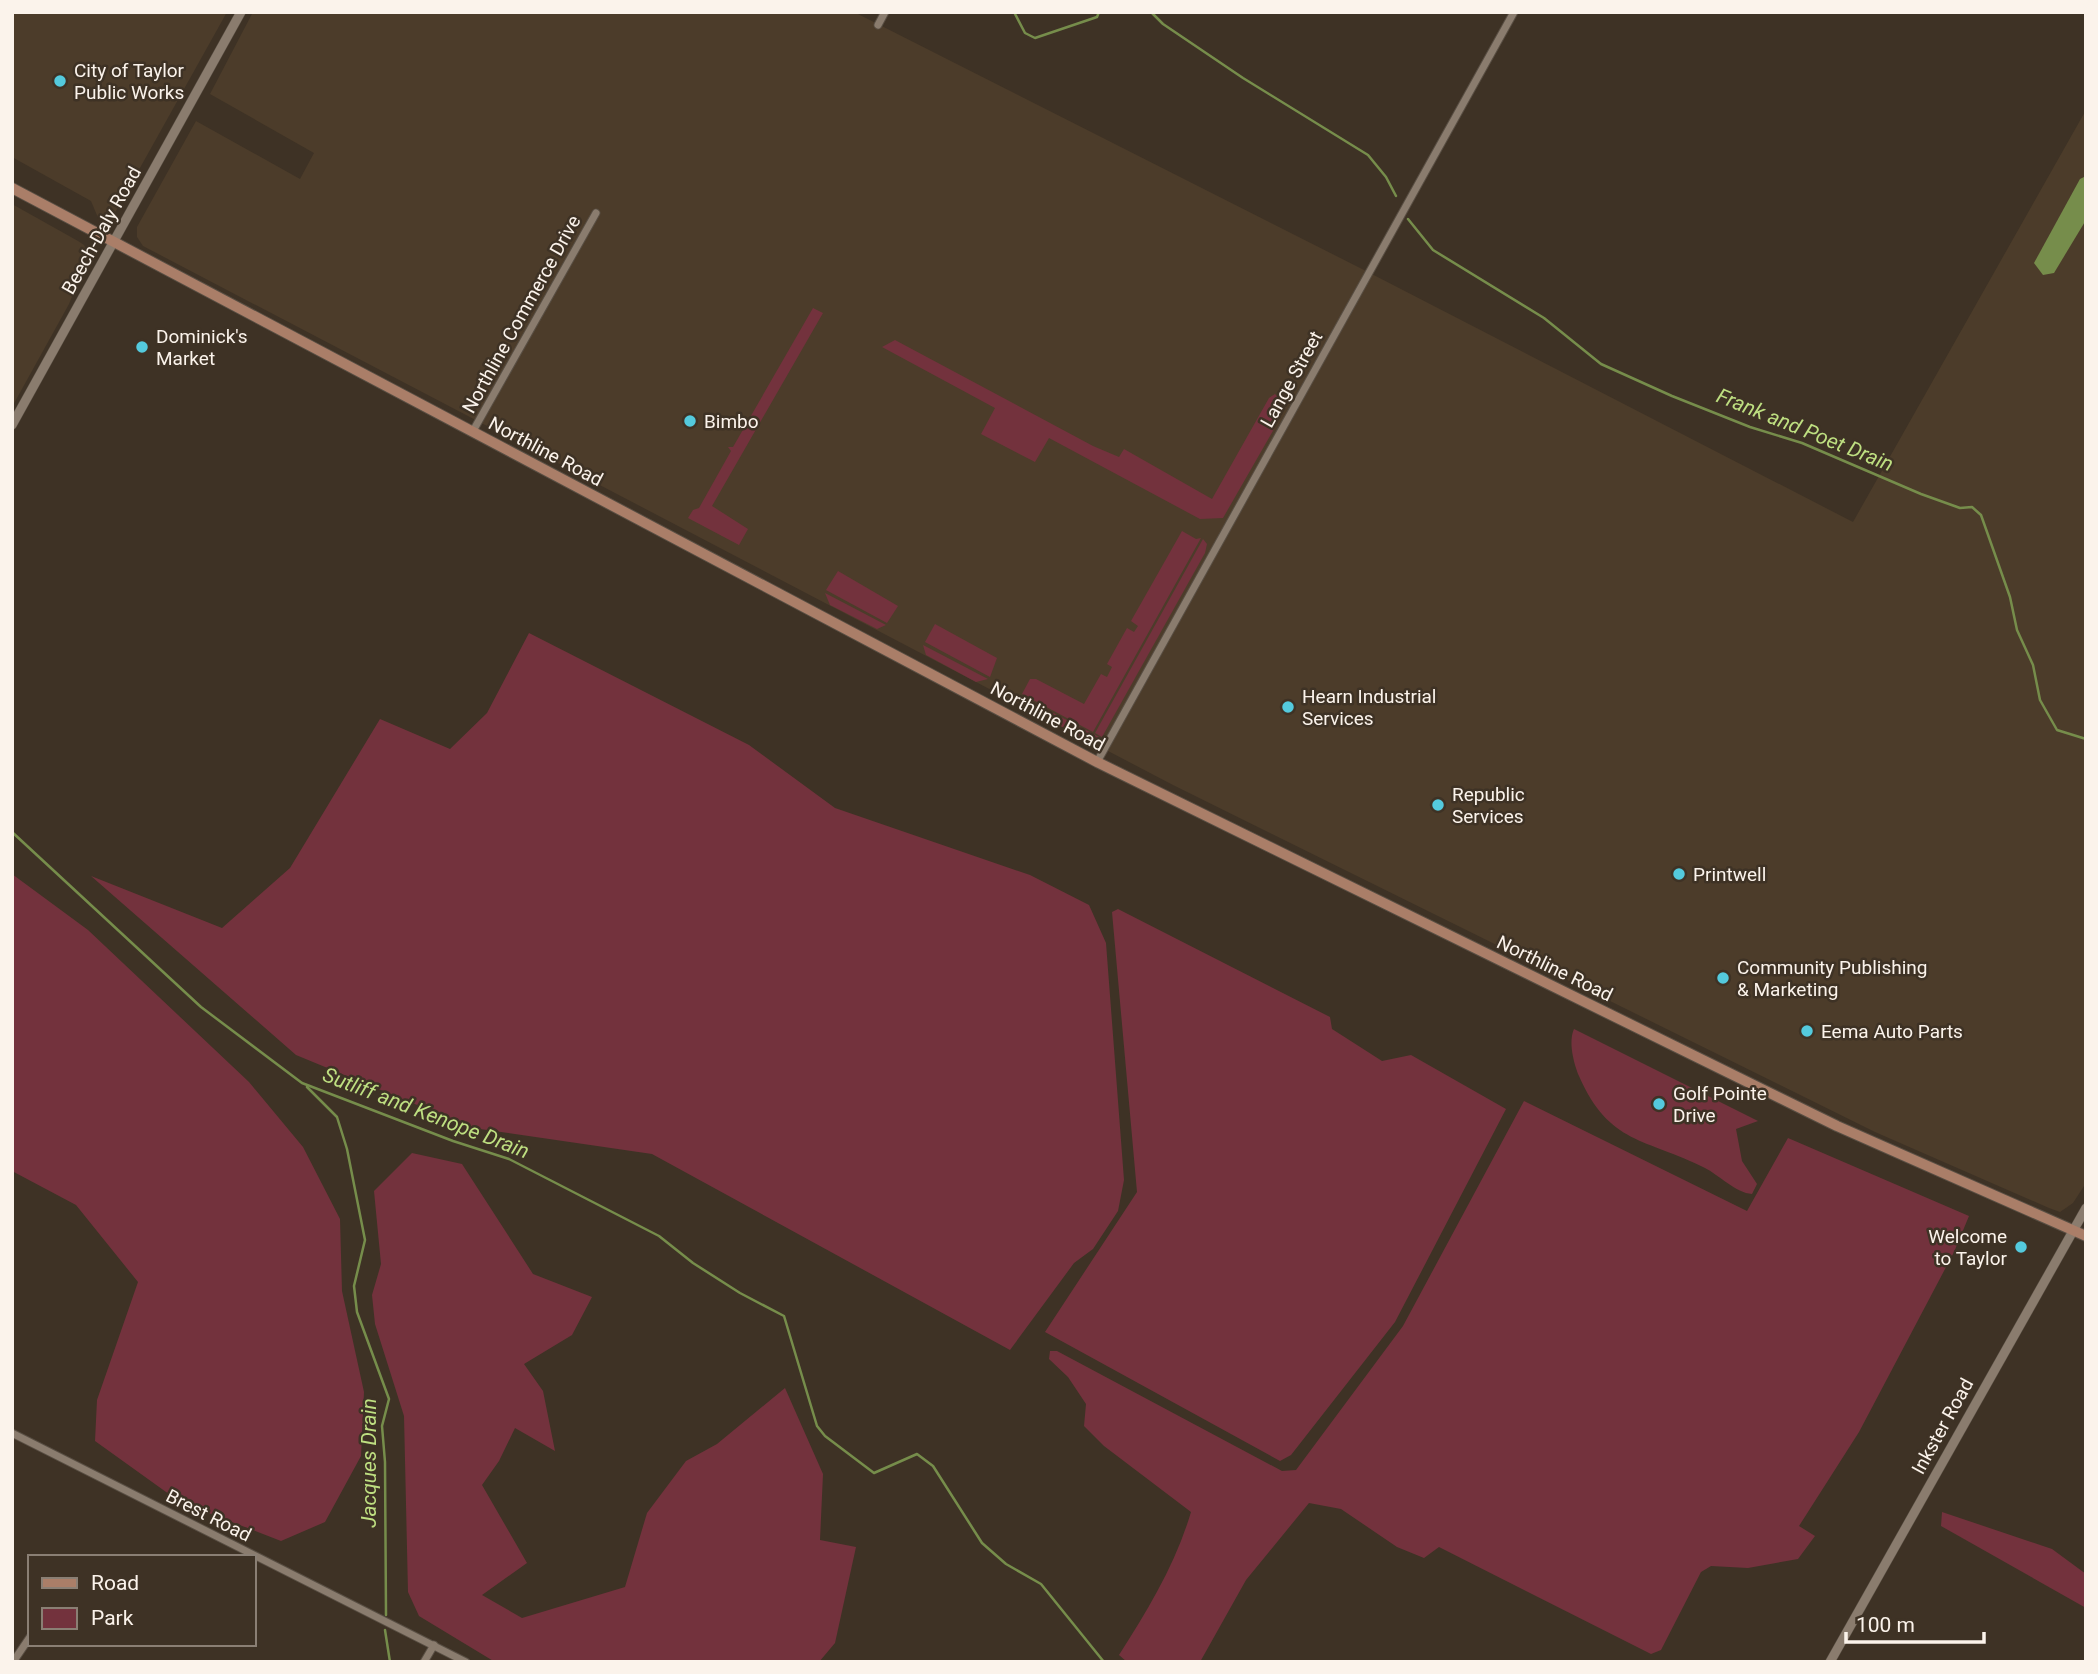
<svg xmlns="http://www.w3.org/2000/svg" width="2098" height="1674" viewBox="0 0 2098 1674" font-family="Roboto,sans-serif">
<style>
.built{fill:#4c3c2a}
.green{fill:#73323d}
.water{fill:#768d4b}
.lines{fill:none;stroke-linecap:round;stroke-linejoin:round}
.stream{stroke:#768d4b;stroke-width:2.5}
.minor-casing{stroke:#584e43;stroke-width:9}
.tertiary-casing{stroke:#584e43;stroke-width:10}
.secondary-casing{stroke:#584e43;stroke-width:12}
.minor{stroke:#8a7c6e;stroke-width:7}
.tertiary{stroke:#8a7c6e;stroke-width:9}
.secondary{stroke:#aa7e68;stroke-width:10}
.poi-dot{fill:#54cadd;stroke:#3e3225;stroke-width:2.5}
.labels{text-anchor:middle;stroke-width:5;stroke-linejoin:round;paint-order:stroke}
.poi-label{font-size:19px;fill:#fbf3eb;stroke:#3e3225;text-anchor:start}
.street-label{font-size:19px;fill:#fbf3eb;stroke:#3e3225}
.water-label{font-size:21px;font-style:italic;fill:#bedf81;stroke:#3e3225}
</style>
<rect width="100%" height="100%" fill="#3e3225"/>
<g class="built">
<path d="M12,12H227L112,218L99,220L91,201L12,157Z"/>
<path d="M253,12H854L1364,270L1853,522L2086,110V1183L2073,1203L2060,1212L2049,1208L1875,1132L1173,785L143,246L137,237V227L196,121L300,179L314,153L210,94Z"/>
<path d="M12,204L78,241L84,245L89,256L69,304L12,407Z"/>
</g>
<g class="green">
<path d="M813,308L823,313L712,506L748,529L739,545L688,518L693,510L699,508L731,451L728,447H733Z"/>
<path d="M895,340L1093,446L1119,457L1124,449L1212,499L1269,398L1275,394L1282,402L1274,429L1223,518L1200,519L1049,438L1035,462L981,434L995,408L882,347Z"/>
<path d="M1182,531L1196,539L1201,538L1093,732L1022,694L1030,679H1036L1084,704L1101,674L1107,677L1112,667L1107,664L1127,628L1134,632L1138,626L1131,621Z"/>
<path d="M1203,539L1207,544L1205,553L1102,737L1095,733Z"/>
<path d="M838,571L898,606L887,623L826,590Z"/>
<path d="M825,593L886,625L877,629L830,605Z"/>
<path d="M935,624L997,658L990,677L925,642Z"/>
<path d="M529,633L749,745L835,808L1030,875L1089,905L1106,943L1124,1180L1118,1211L1093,1249L1074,1263L1010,1350L652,1154L473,1128L296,1055L91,876L222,928L290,868L380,719L450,749L487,713Z"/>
<path d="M923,645L988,679L976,682L926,655Z"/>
<path d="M1021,696L1101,738L1087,740L1025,707Z"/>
<path d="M12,874L88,930L249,1082L303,1147L340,1219L342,1291L364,1392L361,1456L325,1522L281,1541L180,1502L95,1441L97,1400L138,1282L76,1205L12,1171Z"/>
<path d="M1118,909L1330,1017L1332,1029L1382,1061L1411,1055L1506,1109L1395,1322L1291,1455L1280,1461L1045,1332L1137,1192L1112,912Z"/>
<path d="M1574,1029L1758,1121L1736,1129L1742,1161L1757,1184L1752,1194C1736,1193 1719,1175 1705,1168C1646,1138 1609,1145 1579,1076C1574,1064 1568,1042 1574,1029Z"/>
<path d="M1524,1101L1747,1211L1788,1138L1969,1216L1954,1252L1859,1432L1799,1526L1815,1536L1798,1559L1748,1568L1711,1566L1701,1572L1661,1650L1651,1654L1439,1547L1424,1558L1397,1547L1341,1509L1309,1503L1246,1580L1200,1662H1127L1119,1655C1148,1610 1176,1563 1191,1512L1104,1446L1084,1426L1086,1404L1068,1377L1049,1359L1050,1351H1057L1282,1471L1296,1470L1403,1326Z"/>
<path d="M412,1153L462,1164L533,1274L592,1297L572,1335L524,1364L543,1391L555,1451L515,1428L499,1461L482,1485L527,1563L482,1595L522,1618L625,1587L647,1513L686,1461L717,1444L785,1388L823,1474L820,1540L856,1547L835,1643L819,1662H495L419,1616L408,1592L404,1416L375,1324L372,1295L381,1264L374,1191Z"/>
<path d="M1942,1512L2052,1549L2086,1574V1608L1941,1526Z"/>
</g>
<path class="water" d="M2086,176V220L2054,273L2043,275L2034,263L2080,179Z"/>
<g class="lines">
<g class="stream">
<path d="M1014,12L1025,33L1035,38L1097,17L1099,12"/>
<path d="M1151,12L1163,24L1243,78L1368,155L1386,177L1396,196"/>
<path d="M1408,219L1433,250L1544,318L1601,364L1672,396L1750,427L1802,443L1921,494L1960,508L1972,507L1981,515L2010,597L2017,630L2033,665L2040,700L2057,730L2086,739"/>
<path d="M12,832L201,1007L302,1083L453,1141L509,1159L659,1236L693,1263L740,1293L784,1316L817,1426L825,1436L874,1473L917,1454L933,1466L982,1543L1006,1564L1041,1584L1104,1662"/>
<path d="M307,1087L337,1117L347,1149L365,1240L354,1286L357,1312L389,1399L382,1426L385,1462L386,1615"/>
<path d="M385,1630L390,1662"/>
</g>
<g class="minor-casing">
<g id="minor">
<path d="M878,25L885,12"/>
<path d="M473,431L596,213"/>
<path d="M1097,762L1514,12"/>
<path d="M12,1433L466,1662"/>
<path d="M13,1662L30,1637"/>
<path d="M424,1662L434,1645"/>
</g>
</g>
<g class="tertiary-casing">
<g id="tertiary">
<path d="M12,425L241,12"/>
<path d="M1830,1662L2086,1208"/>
</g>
</g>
<g class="secondary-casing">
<path id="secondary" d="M12,188L1097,762L1837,1126L2086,1236"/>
</g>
<use href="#minor" class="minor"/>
<use href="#tertiary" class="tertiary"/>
<use href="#secondary" class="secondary"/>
</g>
<g class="poi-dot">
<circle cx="60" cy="81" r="7"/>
<circle cx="142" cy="347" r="7"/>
<circle cx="690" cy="421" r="7"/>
<circle cx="1288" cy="707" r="7"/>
<circle cx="1438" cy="805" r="7"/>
<circle cx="1679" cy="874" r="7"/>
<circle cx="1723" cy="978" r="7"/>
<circle cx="1807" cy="1031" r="7"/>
<circle cx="1659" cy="1104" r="7"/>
<circle cx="2021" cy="1247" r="7"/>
</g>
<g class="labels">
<g class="poi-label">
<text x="74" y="77">City of Taylor<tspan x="74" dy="22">Public Works</tspan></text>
<text x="156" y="343">Dominick's<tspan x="156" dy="22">Market</tspan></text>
<text x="704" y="428">Bimbo</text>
<text x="1302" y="703">Hearn Industrial<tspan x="1302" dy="22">Services</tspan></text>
<text x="1452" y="801">Republic<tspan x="1452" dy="22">Services</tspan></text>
<text x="1693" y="881">Printwell</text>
<text x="1737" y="974">Community Publishing<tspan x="1737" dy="22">&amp; Marketing</tspan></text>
<text x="1821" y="1038">Eema Auto Parts</text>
<text x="1673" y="1100">Golf Pointe<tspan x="1673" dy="22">Drive</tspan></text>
<text x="2007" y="1243" text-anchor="end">Welcome<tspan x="2007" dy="22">to Taylor</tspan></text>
</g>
<g class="street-label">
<text transform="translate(101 230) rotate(-61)" y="7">Beech-Daly Road</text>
<text transform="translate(521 314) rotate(-61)" y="7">Northline Commerce Drive</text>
<text transform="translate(1291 379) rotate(-61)" y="7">Lange Street</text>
<text transform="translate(546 451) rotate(28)" y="7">Northline Road</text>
<text transform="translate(1048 716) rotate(28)" y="7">Northline Road</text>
<text transform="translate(1555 968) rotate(26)" y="7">Northline Road</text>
<text transform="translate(1942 1426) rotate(-61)" y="7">Inkster Road</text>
<text transform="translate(209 1515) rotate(27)" y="7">Brest Road</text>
</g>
<g class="water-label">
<text transform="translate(1805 430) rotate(22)" y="7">Frank and Poet Drain</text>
<text transform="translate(426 1113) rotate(21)" y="7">Sutliff and Kenope Drain</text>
<text transform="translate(369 1463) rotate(-90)" y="7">Jacques Drain</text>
</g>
</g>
<rect width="2098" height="1674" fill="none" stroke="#fbf3eb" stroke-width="28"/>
<rect x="28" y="1555" width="228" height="91" fill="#3e3225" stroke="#8a7f74" stroke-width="2"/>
<rect x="42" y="1578" width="35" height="10" fill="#aa7e68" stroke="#8a7f74" stroke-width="2"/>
<text x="91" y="1590" font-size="21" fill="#fbf3eb">Road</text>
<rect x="42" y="1608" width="35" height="21" fill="#73323d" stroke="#8a7f74" stroke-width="2"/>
<text x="91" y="1625" font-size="21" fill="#fbf3eb">Park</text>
<path d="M1846 1632v10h138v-10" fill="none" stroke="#fbf3eb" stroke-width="3.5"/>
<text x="1856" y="1632" font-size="21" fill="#fbf3eb" stroke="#3e3225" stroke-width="5" paint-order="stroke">100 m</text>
</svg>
